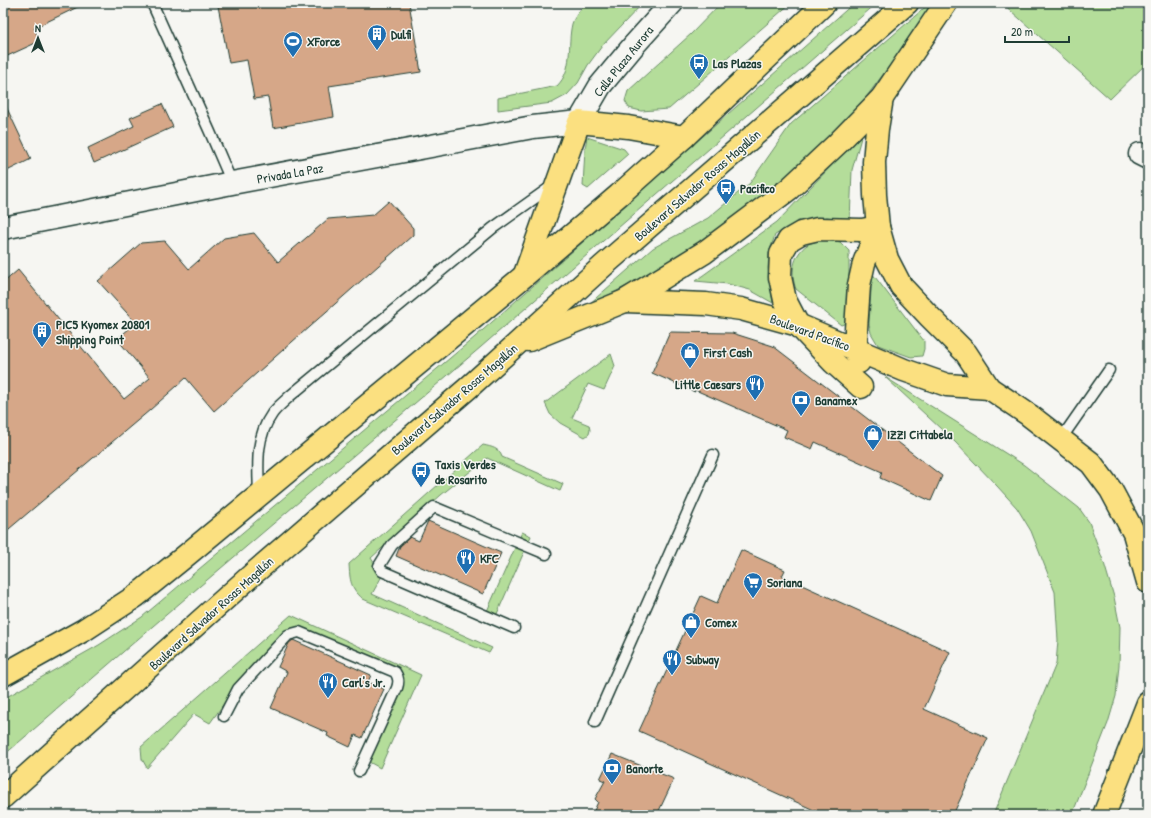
<svg xmlns="http://www.w3.org/2000/svg" width="1151" height="818" viewBox="0 0 1151 818" font-family="'Patrick Hand',sans-serif">
<style>
.green{fill:#b4dd9a;stroke:#6a8d67}
.building{fill:#d6a788;stroke:#1f3d34}
.lines{fill:none;stroke-linecap:round;stroke-linejoin:round}
.lane-casing{stroke:#1f3d34;stroke-width:13}
.secondary-casing{stroke:#1f3d34;stroke-width:25}
.primary-casing{stroke:#1f3d34;stroke-width:25}
.highway-casing{stroke:#1f3d34;stroke-width:25}
.lane{stroke:#f6f6f2;stroke-width:10}
.secondary{stroke:#f6f6f2;stroke-width:22}
.primary{stroke:#fbe080;stroke-width:22}
.highway{stroke:#fbe080;stroke-width:22}
.labels{text-anchor:middle;stroke-width:3;stroke-linejoin:round;paint-order:stroke}
.poi-label{font-size:13px;font-weight:bold;fill:#1f3d34;stroke:#f6f6f2;text-anchor:start}
.street-label{font-size:13px;fill:#1f3d34;stroke:#f6f6f2}
</style>
<rect width="100%" height="100%" fill="#f6f6f2"/>
<filter id="ink" filterUnits="userSpaceOnUse"><feTurbulence type="fractalNoise" baseFrequency=".025" numOctaves="2"/><feDisplacementMap in="SourceGraphic" scale="8" xChannelSelector="R" yChannelSelector="G"/><feConvolveMatrix kernelMatrix="1 2 1 2 8 2 1 2 1" color-interpolation-filters="sRGB"/></filter>
<g filter="url(#ink)">
<g class="green">
<path d="M585,3H643L602,46L588,65L578,83L567,95L552,103L498,110V98L557,86C574,69 567,45 572,24C574,17 581,9 585,3Z"/>
<path d="M721,3H791L669,109L641,111L629,108L625,101L628,91L691,34Z"/>
<path d="M854,3H877L481,347L153,626L3,756V699L99,645L142,617L475,337Z"/>
<path d="M930,3H939L929,13L861,104L821,150L716,231L641,279L588,305L653,248L708,218L750,183L791,124Z"/>
<path d="M1002,3H1148V62L1110,99Z"/>
<path d="M862,134L852,170L850,221L827,217L794,224L775,235L769,253L768,268L773,303L750,290L728,284L695,281L777,222Z"/>
<path d="M587,137L624,149L628,154L588,189L583,186L585,149Z"/>
<path d="M825,239L840,242L849,251V317L846,323L841,325L796,289C790,274 793,255 807,245C811,242 819,241 825,239Z"/>
<path d="M872,273L924,341V349L922,356L911,357L878,345L871,333L869,324Z"/>
<path d="M611,354L615,366L604,390L588,384L572,418L589,425L590,430L589,434L585,437L560,423L550,414L545,403Z"/>
<path d="M885,377L1024,465L1079,508L1089,522L1104,563L1114,597L1120,627L1119,665L1116,696L1108,723L1072,815H993L1056,664L1058,640L1055,592L1031,531L1017,508L997,486L955,442Z"/>
<path d="M483,445C492,447 499,448 502,457L563,484L560,491L487,458L441,495L371,558L382,576L372,594L492,648L489,653L363,599C350,587 350,581 349,564Z"/>
<path d="M522,532L531,536L493,623L484,618Z"/>
<path d="M291,615L421,675L380,768L369,762L402,688L403,678L400,670L301,627L295,628L286,632L232,688L228,698L210,723L194,714L147,768L142,759L141,747Z"/>
</g>
<g class="building">
<path d="M3,3H86L34,28L40,41L3,58Z"/>
<path d="M233,3H409L421,72L329,86L334,117L273,128L268,97L254,99L247,60L229,63L218,6Z"/>
<path d="M3,100L31,159L3,173Z"/>
<path d="M162,104L173,127L94,163L88,148L134,126L130,118Z"/>
<path d="M389,201L413,228V235L214,411L186,378L150,410L3,534V283L18,270L124,399L150,378L117,339L136,323L98,281L141,243L165,241L189,269L224,238L254,233L278,262L328,219L373,215Z"/>
<path d="M670,332L732,333L773,346L942,476L931,501L880,478L882,472L815,442L812,449L784,437L787,430L693,389L695,392L652,373Z"/>
<path d="M428,521L501,553L483,594L396,556L400,546L410,537L419,541Z"/>
<path d="M741,550L785,570L782,576L950,652L924,709L988,738L953,815H825L639,731L701,596L717,603Z"/>
<path d="M293,640L371,675L368,682L384,689L362,738L355,735L350,747L327,736L328,733L271,708L287,672L278,667L289,643Z"/>
<path d="M612,754L674,779L657,815H592L598,802L595,799L605,781L600,779Z"/>
</g>
<g class="lines">
<g class="lane-casing">
<g id="lane">
<path d="M152,3L210,132L232,183"/>
<path d="M1061,439L1109,370"/>
<path d="M259,494C258,466 255,438 272,414C277,407 284,402 290,396L493,228L552,186"/>
<path d="M514,628L382,571L379,566L392,545L434,507L546,554"/>
<path d="M224,716L238,689L288,635L299,632L395,672C399,678 399,682 397,688L359,771"/>
<path d="M595,722L713,455"/>
</g>
</g>
<g class="secondary-casing">
<g id="secondary">
<path d="M1140,154L1148,158"/>
<path d="M3,228L232,183L533,127L579,122L600,86L635,44L672,3"/>
</g>
</g>
<g class="primary-casing">
<g id="primary">
<path d="M882,98L877,129L874,162L875,195L878,227L887,259L901,286L930,317L966,353L989,388L1029,415L1091,463L1111,490L1134,533L1148,582"/>
<path d="M625,301L706,304L741,309L798,325L904,370L947,385L989,388"/>
<path d="M859,362L856,349V329L859,285L864,263L878,227"/>
<path d="M861,387L833,362L798,325L785,300L780,277L781,254L789,240L801,233L818,229L862,230L878,227"/>
<path d="M1104,815L1148,703"/>
</g>
</g>
<g class="highway-casing">
<g id="highway">
<path d="M525,274L579,122L628,127L684,137"/>
<path d="M529,340L625,301L705,252L789,189L838,143L882,98L946,3"/>
<path d="M3,675L84,630L136,596L183,558L524,276L619,195L684,137L825,3"/>
<path d="M3,797L254,573L468,388L603,266L907,3"/>
</g>
</g>
<use href="#lane" class="lane"/>
<use href="#secondary" class="secondary"/>
<use href="#primary" class="primary"/>
<use href="#highway" class="highway"/>
</g>
</g>
<defs>
<g id="building-pin" transform="scale(1)"><path d="M0 17L-7.5 6A9.5 9.5 0 1 1 7.5 6Z" fill="#1f6fb2" stroke="#f6f6f2"/><path d="M-4-6H4V6H1V3H-1V6H-4ZM-2.5-4.3h1.7v1.8h-1.7ZM.8-4.3h1.7v1.8H.8ZM-2.5-1h1.7V.8h-1.7ZM.8-1h1.7V.8H.8Z" fill="#fff"/></g>
<g id="stadium-pin" transform="scale(1)"><path d="M0 17L-7.5 6A9.5 9.5 0 1 1 7.5 6Z" fill="#1f6fb2" stroke="#f6f6f2"/><path d="M0-5a6.5 5 0 1 0 0 10a6.5 5 0 1 0 0-10ZM-3.5-1.8h7v3.6h-7Z" fill="#fff"/></g>
<g id="bus-pin" transform="scale(1)"><path d="M0 17L-7.5 6A9.5 9.5 0 1 1 7.5 6Z" fill="#1f6fb2" stroke="#f6f6f2"/><path d="M-5-6H5V4H4V6H2V4H-2V6H-4V4H-5ZM-3.5-4V0h7V-4ZM-3.5 1.2v1.5H-2V1.2ZM2 1.2v1.5H3.5V1.2Z" fill="#fff"/></g>
<g id="shop-pin" transform="scale(1)"><path d="M0 17L-7.5 6A9.5 9.5 0 1 1 7.5 6Z" fill="#1f6fb2" stroke="#f6f6f2"/><path d="M-5-2.5h2.3a2.7 3.5 0 0 1 5.4 0H5L5.5 6h-11ZM-1.5-2.5h3a1.5 2.3 0 0 0-3 0Z" fill="#fff"/></g>
<g id="restaurant-pin" transform="scale(1)"><path d="M0 17L-7.5 6A9.5 9.5 0 1 1 7.5 6Z" fill="#1f6fb2" stroke="#f6f6f2"/><path d="M-5-6h1v4h1v-4h1v4h1v-4h1v5L-1.5 .5V6h-2V.5L-5-1ZM5-6V6H3V1.5H1.5Q1.5-4 5-6Z" fill="#fff"/></g>
<g id="bank-pin" transform="scale(1)"><path d="M0 17L-7.5 6A9.5 9.5 0 1 1 7.5 6Z" fill="#1f6fb2" stroke="#f6f6f2"/><path d="M-6-4H6V4H-6ZM0-2.3a2.3 2.3 0 1 0 0 4.6a2.3 2.3 0 1 0 0-4.6Z" fill="#fff"/></g>
<g id="supermarket-pin" transform="scale(1)"><path d="M0 17L-7.5 6A9.5 9.5 0 1 1 7.5 6Z" fill="#1f6fb2" stroke="#f6f6f2"/><path d="M-6-5.5h2.5l.6 2H6L4.5 2H-2.5L-4.4-4H-6ZM-1.5 3.2a1.3 1.3 0 1 0 .1 0ZM3 3.2a1.3 1.3 0 1 0 .1 0Z" fill="#fff"/></g>
</defs>
<g fill-rule="evenodd">
<use href="#building-pin" x="377" y="34"/>
<use href="#stadium-pin" x="293" y="41"/>
<use href="#bus-pin" x="699" y="63"/>
<use href="#bus-pin" x="726" y="188"/>
<use href="#building-pin" x="42" y="331"/>
<use href="#shop-pin" x="690" y="352"/>
<use href="#restaurant-pin" x="755" y="384"/>
<use href="#bank-pin" x="801" y="400"/>
<use href="#shop-pin" x="873" y="434"/>
<use href="#bus-pin" x="421" y="471"/>
<use href="#restaurant-pin" x="466" y="558"/>
<use href="#supermarket-pin" x="753" y="582"/>
<use href="#shop-pin" x="691" y="622"/>
<use href="#restaurant-pin" x="672" y="659"/>
<use href="#restaurant-pin" x="328" y="682"/>
<use href="#bank-pin" x="612" y="768"/>
</g>
<g class="labels">
<g class="poi-label">
<text x="391" y="39">Dulfi</text>
<text x="307" y="46">XForce</text>
<text x="713" y="68">Las Plazas</text>
<text x="740" y="193">Pacifico</text>
<text x="56" y="329">PIC5 Kyomex 20801<tspan x="56" dy="15">Shipping Point</tspan></text>
<text x="704" y="357">First Cash</text>
<text x="741" y="389" text-anchor="end">Little Caesars</text>
<text x="815" y="405">Banamex</text>
<text x="887" y="439">IZZI Cittabela</text>
<text x="435" y="469">Taxis Verdes<tspan x="435" dy="15">de Rosarito</tspan></text>
<text x="480" y="563">KFC</text>
<text x="767" y="587">Soriana</text>
<text x="705" y="627">Comex</text>
<text x="686" y="664">Subway</text>
<text x="342" y="687">Carl's Jr.</text>
<text x="626" y="773">Banorte</text>
</g>
<g class="street-label">
<text transform="translate(623 61) rotate(-51)" y="5">Calle Plaza Aurora</text>
<text transform="translate(290 173) rotate(-10)" y="5">Privada La Paz</text>
<text transform="translate(697 185) rotate(-41)" y="5">Boulevard Salvador Rosas Magallón</text>
<text transform="translate(810 332) rotate(20)" y="5">Boulevard Pacífico</text>
<text transform="translate(454 399) rotate(-41)" y="5">Boulevard Salvador Rosas Magallón</text>
<text transform="translate(211 613) rotate(-42)" y="5">Boulevard Salvador Rosas Magallón</text>
</g>
</g>
<rect width="1151" height="818" fill="none" stroke="#f6f6f2" stroke-width="16"/>
<rect x="8" y="8" width="1135" height="802" fill="none" stroke="#1f3d34" stroke-width="1.5" filter="url(#ink)"/>
<g transform="translate(38 38)" stroke="#f6f6f2" stroke-width="3" paint-order="stroke">
<path d="M0-3L7 15L0 10L-7 15Z" fill="#1f3d34"/>
<text y="-6" font-size="11" font-weight="bold" text-anchor="middle" fill="#1f3d34">N</text>
</g>
<path d="M1005 36v6h64v-6" fill="none" stroke="#1f3d34" stroke-width="2"/>
<text x="1011" y="36" font-size="12" fill="#1f3d34" stroke="#f6f6f2" stroke-width="3" paint-order="stroke">20 m</text>
</svg>
